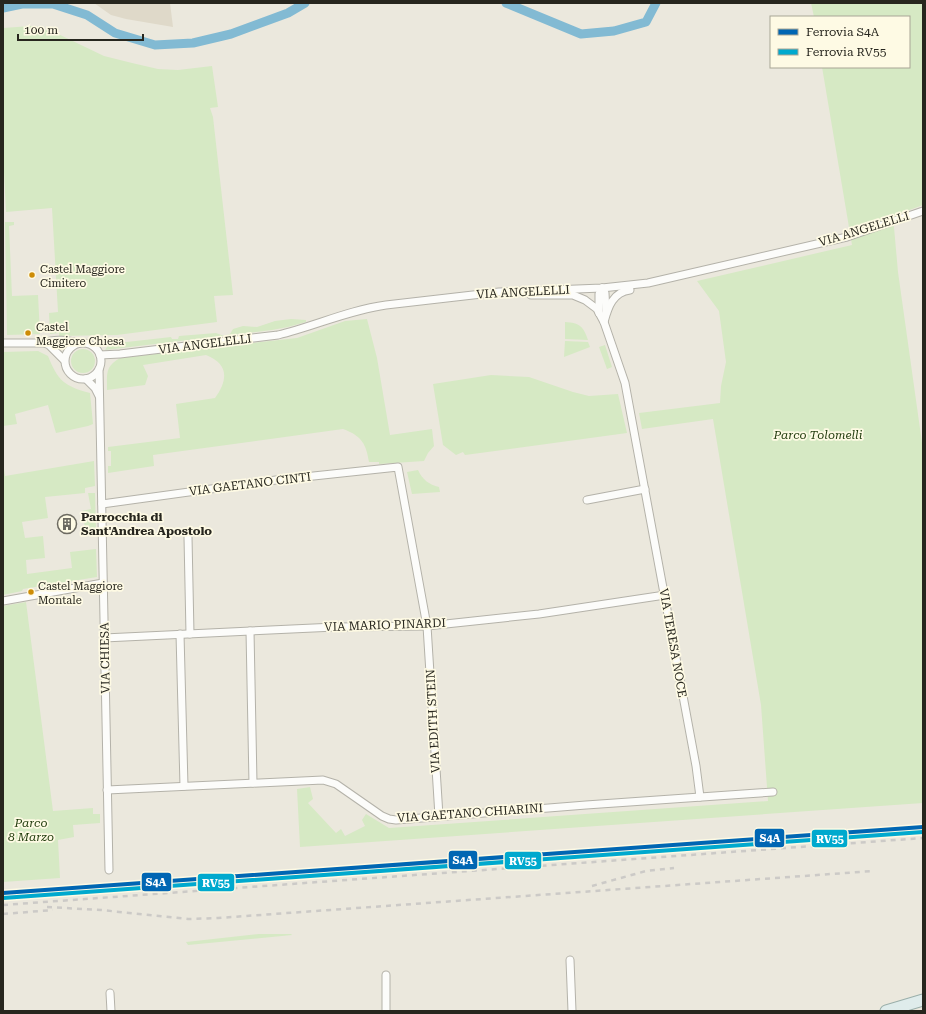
<svg xmlns="http://www.w3.org/2000/svg" width="926" height="1014" viewBox="0 0 926 1014" font-family="'Roboto Serif',serif">
<style>
.industrial{fill:#dfd9c9}
.green{fill:#d6e9c4}
.lines{fill:none;stroke-linecap:round;stroke-linejoin:round}
.canal{stroke:#82bad3;stroke-width:9}
.street-casing{stroke:#b4b2a9;stroke-width:9}
.primary-casing{stroke:#9aafaa;stroke-width:13}
.street{stroke:#fcfcfa;stroke-width:7}
.primary{stroke:#dfeceb;stroke-width:11}
.rail{stroke:#cccac7;stroke-width:2.5;stroke-dasharray:5 5;stroke-linecap:butt}
.rail-1-casing{stroke:#fefae4;stroke-width:7}
.rail-2-casing{stroke:#fefae4;stroke-width:7}
.rail-1{stroke:#0066b3;stroke-width:4}
.rail-2{stroke:#00a9ce;stroke-width:4}
.bus-dot{fill:#cd8c06;stroke:#fefae4;stroke-width:1.5}
.labels{text-anchor:middle;stroke-width:3.5;stroke-linejoin:round;paint-order:stroke}
.bus-label{font-size:11px;fill:#27261e;stroke:#fefae4;text-anchor:start}
.street-label{font-size:12px;fill:#27261e;stroke:#fefae4}
.park-label{font-size:12px;font-style:italic;fill:#1f3a0b;stroke:#fefae4}
.poi-label{font-size:12px;font-weight:bold;fill:#27261e;stroke:#fefae4;text-anchor:start}
.line-badge{stroke:#fefae4;stroke-width:1.5}
.badge-label{font-size:11px;text-anchor:middle;font-weight:bold;fill:#fff}
</style>
<rect width="100%" height="100%" fill="#ebe8dd"/>
<path class="industrial" d="M94,3H170L173,27L126,19L111,15Z"/>
<g class="green">
<path d="M811,3H923V205L893,216L898,272L923,450V803L300,847L297,789L310,787L313,799L308,803L336,833L341,829L345,836L365,826L362,820L366,814L389,828L768,801L761,705L713,419L642,429L639,413L720,403L721,386L726,362L719,311L697,281L852,245L822,67H909V17H814Z"/>
<path d="M31,26L56,33L104,56L132,63L158,69L178,70L212,66L218,107L210,108L213,117L233,295L214,296L217,322L117,335L59,336V333L50,334L49,313L58,312L52,208L6,212L4,172H3V28Z"/>
<path d="M5,222H14V225L9,226L12,296L38,295L40,334L7,335Z"/>
<path d="M291,319L306,320V322L288,327L272,330L105,350L109,344L171,337L172,339H178L179,336L216,333L224,336L230,334L233,329L243,326L257,327L275,321Z"/>
<path d="M367,319L377,358L390,435L432,429L434,446L428,453L424,461L379,464V462H369C366,444 362,436 343,429L153,455L154,466L108,473V466H111V451H108V447L180,438L176,404L215,398C228,380 229,364 206,355L143,365L148,376L145,385L107,390C107,373 105,367 120,358L297,338L345,321Z"/>
<path d="M565,322C580,323 583,326 588,340L565,339Z"/>
<path d="M565,341L588,342L590,347L564,357Z"/>
<path d="M605,345L612,367L607,369L599,347Z"/>
<circle cx="83" cy="361" r="12"/>
<path d="M38,351L48,356C58,381 64,386 90,393L93,424L88,426L56,433L48,405L15,414L17,424L3,426V352Z"/>
<path d="M491,375L529,377L573,392L589,396L618,394L627,433L465,455L463,452L456,455L443,445L433,384Z"/>
<path d="M94,461L95,486L85,488V493L45,497L48,518L22,522L25,538L43,536L45,558L26,560L27,574L72,568L70,552L96,549L97,577L23,589L22,591L3,595V462L5,476Z"/>
<path d="M418,470C422,479 429,485 439,487L440,492L412,494L407,472Z"/>
<path d="M88,493H95L96,531L86,532L82,511L91,509Z"/>
<path d="M26,602L53,811L93,808V814H100V823L73,825L74,837L58,840L60,878L3,882V606Z"/>
<path d="M259,934H291L292,935L188,945L186,942Z"/>
</g>
<g class="lines">
<g class="canal">
<path d="M506,3L581,34L614,31L646,22L656,3"/>
<path d="M3,8L22,4H53L87,15L115,33L155,45L193,43L231,34L288,13L305,3"/>
</g>
<g class="street-casing">
<g id="street">
<path d="M602,288L605,293L606,312"/>
<path d="M531,295H573L585,300L597,309L604,322L625,383L696,766L700,797"/>
<path d="M599,313V294L602,288"/>
<path d="M604,322C608,307 613,292 630,290"/>
<circle cx="83" cy="361" r="18"/>
<path d="M3,343H45C55,338 69,341 79,343"/>
<path d="M45,343L49,345L64,360"/>
<path d="M100,355L120,354L278,335C315,326 349,310 386,305L499,292L602,288L648,283L847,237L923,211"/>
<path d="M99,369L109,870"/>
<path d="M86,379L95,388L99,396"/>
<path d="M587,500L645,489"/>
<path d="M102,504L276,480L398,467L427,626L439,816"/>
<path d="M188,537L190,634"/>
<path d="M3,601L103,583"/>
<path d="M250,631L253,783"/>
<path d="M180,634L184,786"/>
<path d="M104,638L335,627L427,626L539,614L665,595"/>
<path d="M107,790L323,780L336,784L382,816L389,819L396,820L586,805L773,792"/>
<path d="M570,960L572,1011"/>
<path d="M110,993L111,1011"/>
<path d="M386,1011V975"/>
</g>
</g>
<g class="primary-casing">
<path id="primary" d="M886,1011L923,1000"/>
</g>
<use href="#street" class="street"/>
<use href="#primary" class="primary"/>
<g class="rail">
<path d="M592,886L646,871L674,868"/>
<path d="M3,905L923,838"/>
<path d="M47,907L101,910L188,919L218,918L873,871"/>
<path d="M3,914L53,910"/>
</g>
<g class="rail-1-casing">
<path id="rail-1" d="M3,893L923,827"/>
</g>
<g class="rail-2-casing">
<path id="rail-2" d="M3,898L923,832"/>
</g>
<use href="#rail-1" class="rail-1"/>
<use href="#rail-2" class="rail-2"/>
</g>
<defs>
<g id="building-ring" transform="scale(1)"><circle r="9.5" fill="#fefae4" stroke="#6c6a61" stroke-width="1.5"/><path d="M-4-6H4V6H1V3H-1V6H-4ZM-2.5-4.3h1.7v1.8h-1.7ZM.8-4.3h1.7v1.8H.8ZM-2.5-1h1.7V.8h-1.7ZM.8-1h1.7V.8H.8Z" fill="#6c6a61"/></g>
</defs>
<g fill-rule="evenodd">
<use href="#building-ring" x="67" y="524"/>
</g>
<g class="bus-dot">
<circle cx="32" cy="275" r="3.5"/>
<circle cx="28" cy="333" r="3.5"/>
<circle cx="31" cy="592" r="3.5"/>
</g>
<g class="labels">
<g class="bus-label">
<text x="40" y="273">Castel Maggiore<tspan x="40" dy="14">Cimitero</tspan></text>
<text x="36" y="331">Castel<tspan x="36" dy="14">Maggiore Chiesa</tspan></text>
<text x="38" y="590">Castel Maggiore<tspan x="38" dy="14">Montale</tspan></text>
</g>
<g class="street-label">
<text transform="translate(864 229) rotate(-17)" y="4">VIA ANGELELLI</text>
<text transform="translate(523 292) rotate(-3)" y="4">VIA ANGELELLI</text>
<text transform="translate(205 344) rotate(-7)" y="4">VIA ANGELELLI</text>
<text transform="translate(250 484) rotate(-7)" y="4">VIA GAETANO CINTI</text>
<text transform="translate(385 625) rotate(-2)" y="4">VIA MARIO PINARDI</text>
<text transform="translate(673 643) rotate(80)" y="4">VIA TERESA NOCE</text>
<text transform="translate(105 658) rotate(-91)" y="4">VIA CHIESA</text>
<text transform="translate(433 721) rotate(-93)" y="4">VIA EDITH STEIN</text>
<text transform="translate(470 813) rotate(-4)" y="4">VIA GAETANO CHIARINI</text>
</g>
<g class="park-label">
<text x="818" y="439">Parco Tolomelli</text>
<text x="31" y="827">Parco<tspan x="31" dy="14">8 Marzo</tspan></text>
</g>
<g class="poi-label">
<text x="81" y="521">Parrocchia di<tspan x="81" dy="14">Sant'Andrea Apostolo</tspan></text>
</g>
</g>
<g class="line-badge">
<rect x="754" y="828" width="31" height="20" rx="4" fill="#0066b3"/>
<rect x="811" y="829" width="37" height="19" rx="4" fill="#00a9ce"/>
<rect x="448" y="850" width="30" height="20" rx="4" fill="#0066b3"/>
<rect x="504" y="851" width="38" height="19" rx="4" fill="#00a9ce"/>
<rect x="141" y="872" width="31" height="20" rx="4" fill="#0066b3"/>
<rect x="197" y="873" width="38" height="19" rx="4" fill="#00a9ce"/>
</g>
<g class="badge-label">
<text x="770" y="842">S4A</text>
<text x="830" y="843">RV55</text>
<text x="463" y="864">S4A</text>
<text x="523" y="865">RV55</text>
<text x="156" y="886">S4A</text>
<text x="216" y="887">RV55</text>
</g>
<rect width="926" height="1014" fill="none" stroke="#27261e" stroke-width="8"/>
<rect x="770" y="16" width="140" height="52" fill="#fefae4" stroke="#a8a595"/>
<rect x="778" y="29" width="20" height="6" fill="#0066b3" stroke="#a8a595"/>
<text x="806" y="36" font-size="12" fill="#27261e">Ferrovia S4A</text>
<rect x="778" y="49" width="20" height="6" fill="#00a9ce" stroke="#a8a595"/>
<text x="806" y="56" font-size="12" fill="#27261e">Ferrovia RV55</text>
<path d="M18 34v6h125v-6" fill="none" stroke="#27261e" stroke-width="2"/>
<text x="24" y="34" font-size="12" fill="#27261e" stroke="#fefae4" stroke-width="3" paint-order="stroke">100 m</text>
</svg>
